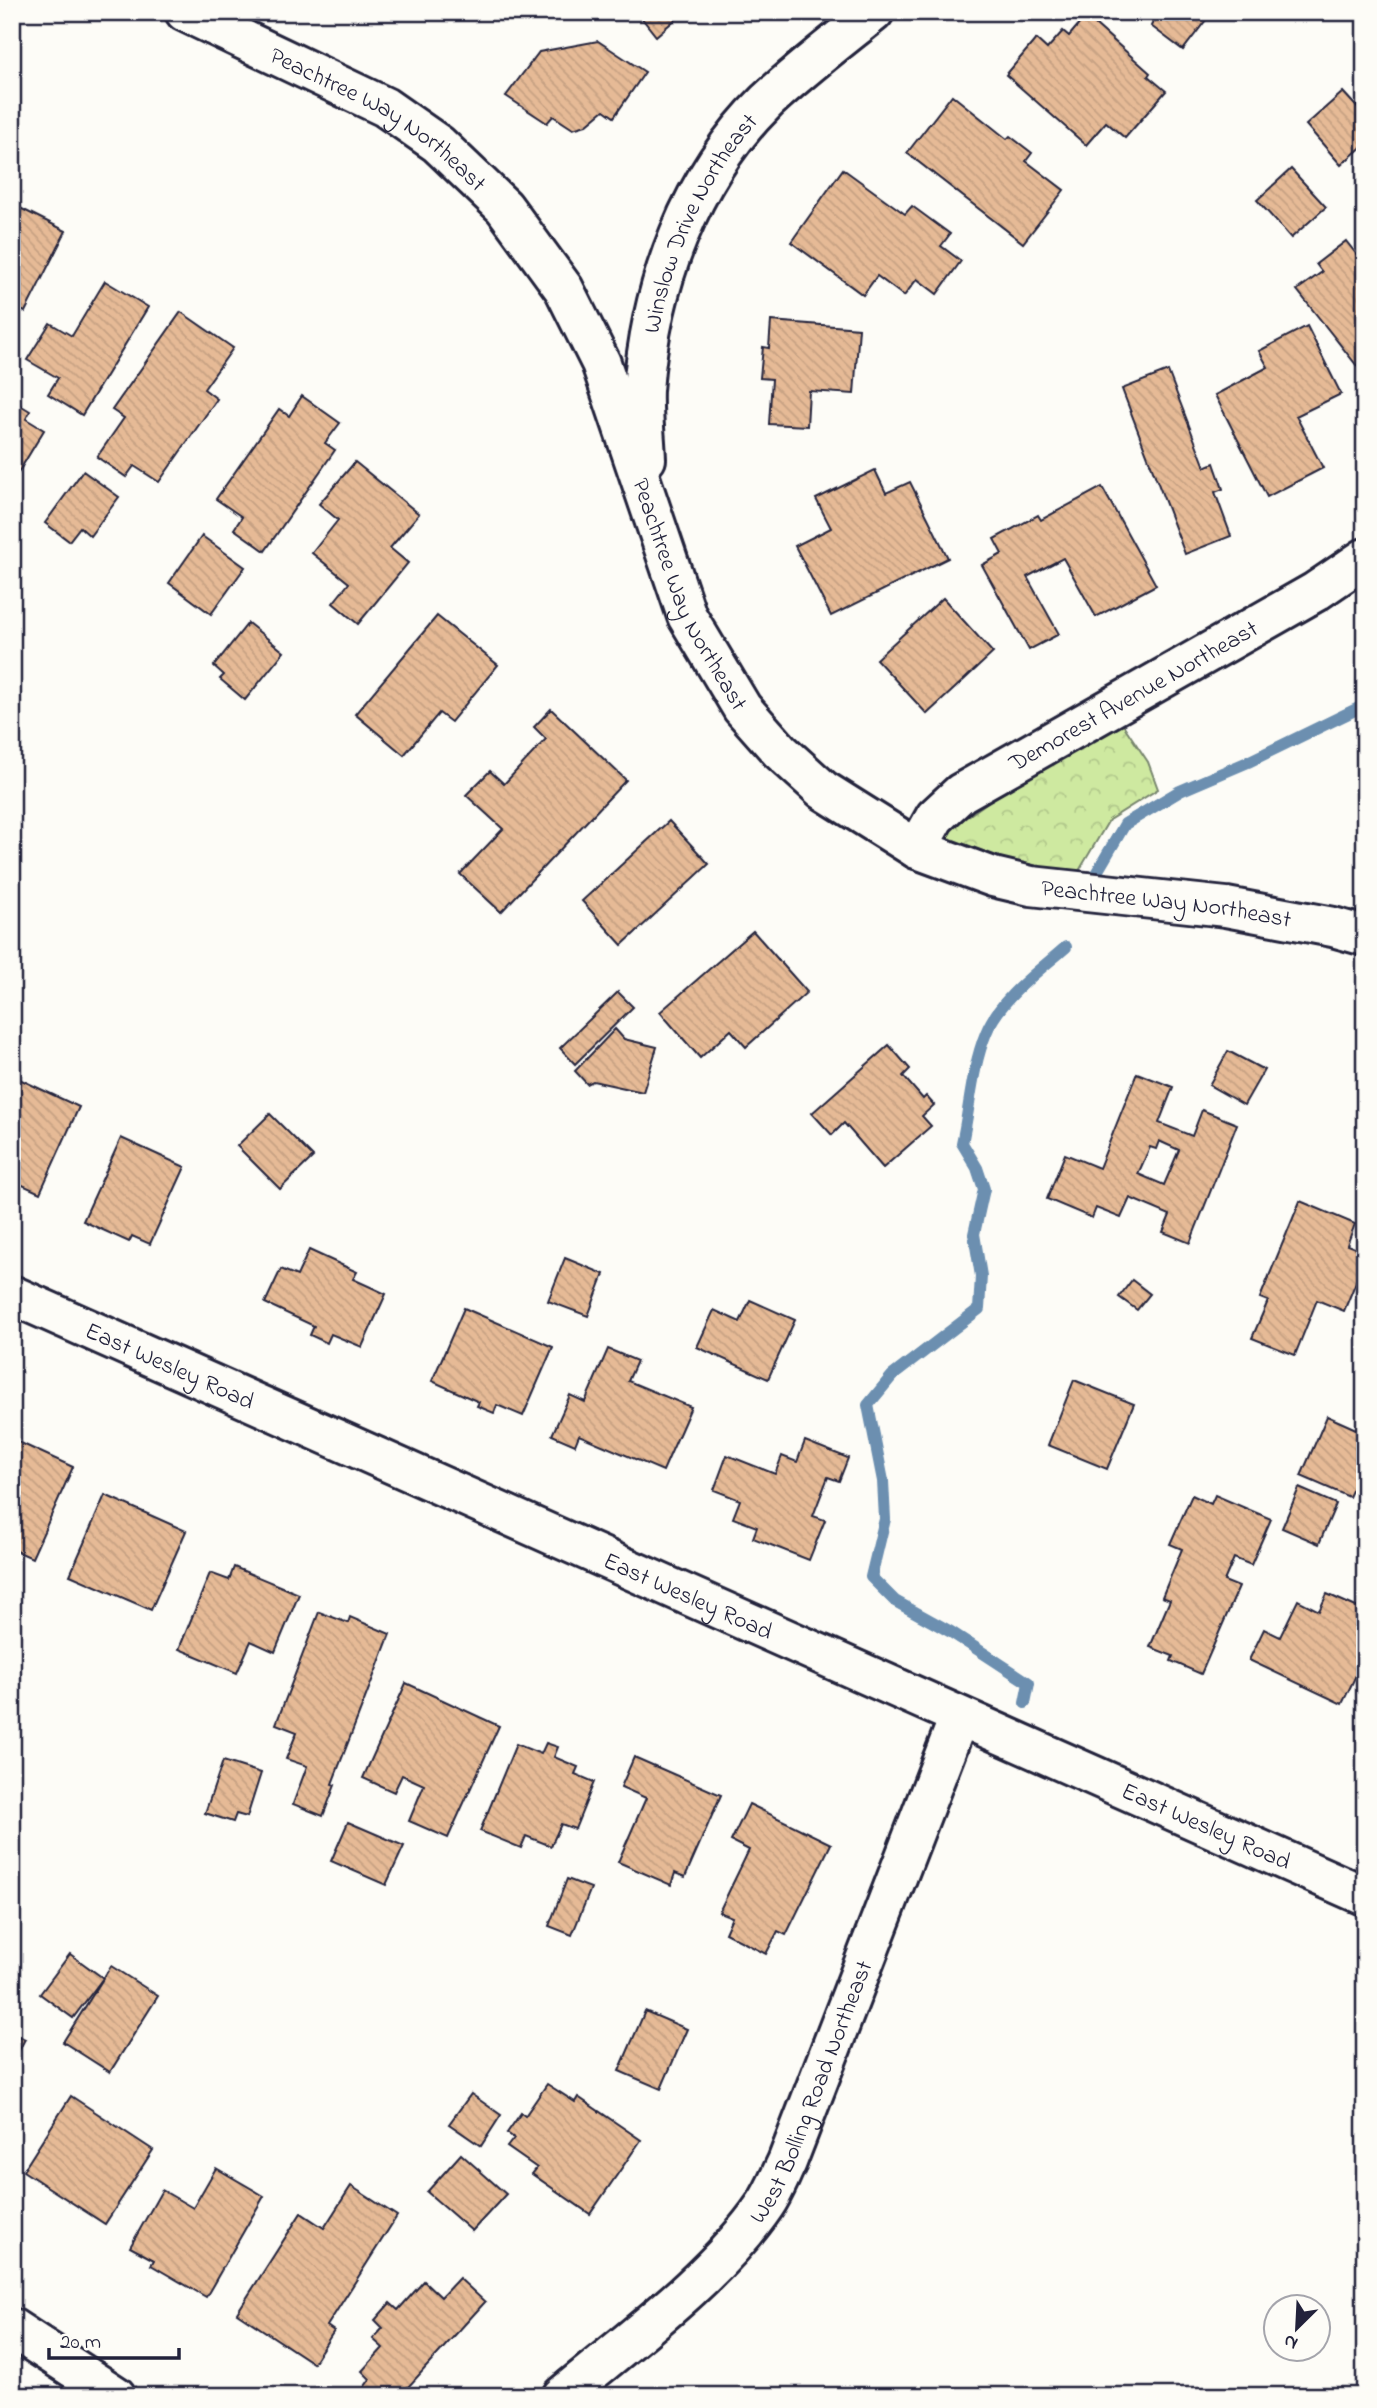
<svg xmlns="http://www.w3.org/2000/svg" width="1377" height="2408" viewBox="0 0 1377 2408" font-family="'Indie Flower',sans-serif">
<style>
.park{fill:url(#park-crowns);stroke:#78866e;stroke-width:2}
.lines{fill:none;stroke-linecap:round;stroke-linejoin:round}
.stream{stroke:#6c8fb0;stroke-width:12}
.building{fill:url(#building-back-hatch);stroke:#22223b;stroke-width:2;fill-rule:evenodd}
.street-casing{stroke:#22223b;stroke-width:44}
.street{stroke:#fdfcf7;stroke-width:38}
.labels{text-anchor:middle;stroke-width:5;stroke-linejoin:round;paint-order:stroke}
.street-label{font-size:24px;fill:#22223b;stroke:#fdfcf7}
</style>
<defs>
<pattern id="park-crowns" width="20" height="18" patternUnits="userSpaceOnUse" patternTransform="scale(1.75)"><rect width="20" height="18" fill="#cee9a0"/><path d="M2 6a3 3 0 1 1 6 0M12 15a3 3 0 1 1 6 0" fill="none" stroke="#b1c88b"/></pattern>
<pattern id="building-back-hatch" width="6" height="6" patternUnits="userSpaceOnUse" patternTransform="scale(1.75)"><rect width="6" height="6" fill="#e6ba96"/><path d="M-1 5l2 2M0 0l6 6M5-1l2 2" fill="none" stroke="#c5a082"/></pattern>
</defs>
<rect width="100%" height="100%" fill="#fdfcf7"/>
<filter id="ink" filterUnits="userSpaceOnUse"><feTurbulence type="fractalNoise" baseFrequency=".0143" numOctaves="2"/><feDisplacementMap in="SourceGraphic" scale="14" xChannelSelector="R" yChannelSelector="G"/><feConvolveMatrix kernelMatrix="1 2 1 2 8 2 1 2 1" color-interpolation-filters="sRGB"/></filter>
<g filter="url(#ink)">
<path class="park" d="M1118,717L1148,762L1158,789L1109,820L1076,876L1007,862L936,839L1048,759Z"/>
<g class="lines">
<g class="stream">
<path d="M1094,877L1125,824L1180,791L1248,762L1365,705"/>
<path d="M1025,1703L1029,1683L951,1632L895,1601L871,1577L885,1519L883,1481L868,1405L892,1376L979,1309L981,1276L974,1234L984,1189L977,1168L962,1143C970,1107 972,1067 986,1033C1000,998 1039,971 1066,947"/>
</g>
</g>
<g class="building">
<path d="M637,12H684L656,36Z"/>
<path d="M1158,12H1212L1183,50L1151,26Z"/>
<path d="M1086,16L1150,73L1148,76L1166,91L1125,138L1106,122L1086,145L1006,75L1036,39L1047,49L1063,31L1069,36Z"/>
<path d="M598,41L645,72L614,117L604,110L586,125L573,129L553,116L547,123L506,96L539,52Z"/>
<path d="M1343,92L1365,116V144L1341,165L1306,125Z"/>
<path d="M952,95L1007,139L1010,136L1032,153L1026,161L1064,190L1023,243L907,153Z"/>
<path d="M843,169L905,214L912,206L950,234L941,246L961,261L937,294L917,279L904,296L877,276L863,295L791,242Z"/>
<path d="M1291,169L1326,207L1291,238L1257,200Z"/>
<path d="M12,204L66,231L25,312L12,306Z"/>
<path d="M1346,241L1365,265V376L1297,290L1322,272L1316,264Z"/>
<path d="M105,281L148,307L82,415L48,394L58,378L27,360L50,323L72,336Z"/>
<path d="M181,312L233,348L204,389L217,399L159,482L134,466L126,477L97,457L124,418L112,410Z"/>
<path d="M771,321L859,328L854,394L809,391L807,426L769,424L772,379L760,378L763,347L769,348Z"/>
<path d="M1307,326L1341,394L1296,416L1323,468L1267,497L1215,395L1268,367L1259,351Z"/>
<path d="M1168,371L1205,467L1214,463L1223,489L1215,492L1231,536L1185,554L1122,389Z"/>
<path d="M302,396L340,423L325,443L335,450L265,551L234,529L242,517L216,499L279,409L289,416Z"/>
<path d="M12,400L30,411L26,419L44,430L18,473L12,469Z"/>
<path d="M355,462L419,514L390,548L408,563L358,624L333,603L349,583L312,553L338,520L319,504Z"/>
<path d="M875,470L886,493L910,482L948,558L831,616L795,546L831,528L816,499Z"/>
<path d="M83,471L119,497L90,536L80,527L69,541L45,523Z"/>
<path d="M1102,487L1156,585L1096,617L1063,558L1027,577L1059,634L1029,650L982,565L1002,554L994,539L1038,515L1041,520Z"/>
<path d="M202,536L245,567L211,614L169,583Z"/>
<path d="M943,598L993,653L927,714L876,659Z"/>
<path d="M437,616L498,665L451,722L439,713L404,755L355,714Z"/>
<path d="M248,623L284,652L245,700L220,679L224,675L214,666Z"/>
<path d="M551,709L626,780L501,912L460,874L503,829L466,795L490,771L504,784L546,739L534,727Z"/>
<path d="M669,821L709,864L622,945L582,901Z"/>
<path d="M753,931L807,992L746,1047L731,1030L700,1058L660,1012Z"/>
<path d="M618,992L633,1007L575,1064L560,1048Z"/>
<path d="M615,1029L624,1039L657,1047L643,1092L593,1081L587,1084L575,1071Z"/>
<path d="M889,1045L910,1069L903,1076L923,1099L926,1096L934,1105L922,1116L931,1126L883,1168L844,1123L832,1135L812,1113Z"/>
<path d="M1228,1051L1264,1070L1244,1105L1209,1085Z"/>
<path d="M1137,1073L1173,1087L1159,1123L1192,1136L1202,1110L1237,1124L1190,1243L1163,1232L1170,1215L1130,1198L1121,1218L1096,1208L1092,1218L1047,1199L1065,1154L1099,1168ZM1159,1141L1179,1150L1164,1185L1138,1174L1150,1147L1156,1149Z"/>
<path d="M15,1077L79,1107L40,1193L16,1182L12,1189V1083Z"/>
<path d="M270,1114L313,1157L280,1189L237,1146Z"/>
<path d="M121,1138L185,1167L150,1244L132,1236L129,1242L83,1221Z"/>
<path d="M1300,1201L1355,1224L1347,1245L1365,1252V1260L1344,1311L1317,1300L1295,1355L1252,1338L1268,1301L1260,1298Z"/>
<path d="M309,1250L357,1272L353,1279L386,1294L362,1347L331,1334L327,1343L310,1335L314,1326L265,1303L281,1269L297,1276Z"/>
<path d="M565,1258L604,1274L588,1316L548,1301Z"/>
<path d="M1132,1280L1150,1294L1137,1310L1119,1297Z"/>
<path d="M750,1300L795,1320L768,1379L697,1347L714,1310L740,1322Z"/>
<path d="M464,1308L553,1347L523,1416L497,1405L494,1413L477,1406L479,1402L432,1381Z"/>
<path d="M608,1349L637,1361L628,1381L691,1407L663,1471L579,1435L575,1445L552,1435L570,1395L585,1402Z"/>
<path d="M1074,1380L1134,1404L1107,1469L1048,1445Z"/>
<path d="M1327,1416L1365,1433V1462L1349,1497L1301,1476Z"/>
<path d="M12,1439L73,1467L32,1558L12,1549Z"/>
<path d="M805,1441L848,1458L839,1481L828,1477L813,1516L825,1520L809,1560L753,1538L757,1527L733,1518L740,1500L714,1490L727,1455L775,1474L782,1456L797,1462Z"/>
<path d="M1299,1488L1336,1504L1319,1544L1282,1528Z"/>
<path d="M105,1495L186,1531L151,1610L70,1575Z"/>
<path d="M1192,1495L1211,1504L1215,1495L1271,1519L1251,1565L1234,1558L1224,1581L1239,1587L1201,1674L1171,1661L1173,1656L1150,1647L1170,1600L1162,1597L1182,1549L1170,1544Z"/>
<path d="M234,1567L299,1594L275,1652L251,1641L237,1673L179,1649L210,1573L229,1580Z"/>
<path d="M1327,1594L1365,1611V1657L1342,1704L1249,1660L1264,1629L1280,1637L1298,1600L1319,1611Z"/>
<path d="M319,1612L348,1623L350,1617L390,1634L332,1784L335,1785L323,1816L293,1804L307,1766L286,1759L297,1732L276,1724Z"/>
<path d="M406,1683L499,1726L448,1838L409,1821L424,1785L402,1775L394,1792L363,1778Z"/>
<path d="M546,1743L558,1747L554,1757L578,1767L575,1774L594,1782L575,1829L561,1824L551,1846L526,1836L521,1848L480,1831L516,1744L541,1754Z"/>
<path d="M634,1757L721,1795L685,1877L675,1873L671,1885L618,1862L646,1798L621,1787Z"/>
<path d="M223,1761L261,1773L247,1817L236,1814L233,1822L205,1813Z"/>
<path d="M749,1804L831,1844L786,1935L778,1931L766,1954L725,1933L732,1917L719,1912L749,1850L731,1841Z"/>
<path d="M348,1822L404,1846L386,1885L331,1861Z"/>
<path d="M567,1879L591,1888L572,1935L549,1926Z"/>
<path d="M70,1954L103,1978L73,2018L40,1994Z"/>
<path d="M111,1966L158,1996L110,2072L63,2042Z"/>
<path d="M645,2011L687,2029L661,2089L619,2071Z"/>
<path d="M12,2033L25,2039L12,2064Z"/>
<path d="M547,2084L575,2102L578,2097L641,2140L590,2214L532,2174L537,2168L507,2147L514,2138L507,2133L521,2113L525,2116Z"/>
<path d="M471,2094L501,2115L481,2146L449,2124Z"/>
<path d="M71,2096L153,2150L105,2224L23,2171Z"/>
<path d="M461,2154L506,2194L472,2231L427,2192Z"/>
<path d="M216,2168L264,2196L206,2297L151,2265L154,2260L130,2247L162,2190L193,2208Z"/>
<path d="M351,2186L397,2216L327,2326L334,2331L313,2363L237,2313L301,2213L324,2228Z"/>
<path d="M459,2278L485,2302L400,2396H358L370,2379L362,2371L383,2348L373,2339L383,2328L375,2320L390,2303L398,2310L424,2281L441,2297Z"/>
</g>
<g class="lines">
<g class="street-casing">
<g id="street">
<path id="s1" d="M185,12L385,107L438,144L504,207L564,289L601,363L687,616L742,708L780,751L823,790L917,849L993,877L1031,886L1226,907L1333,927L1365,936"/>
<path id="s2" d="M646,459C645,436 642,412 643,390C651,284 690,177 767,101C801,69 838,41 874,12"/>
<path id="s3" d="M917,849L935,817L961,793L1315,592L1365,558"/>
<path id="s4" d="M12,1295L1365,1896"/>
<path d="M12,2328L116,2396"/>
<path id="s5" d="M562,2396C629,2340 716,2277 765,2205C774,2192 780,2176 787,2162L959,1717"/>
</g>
</g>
<use href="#street" class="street"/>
</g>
</g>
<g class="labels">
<g class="street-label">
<text dy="8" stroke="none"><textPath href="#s1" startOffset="222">Peachtree Way Northeast</textPath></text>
<text dy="8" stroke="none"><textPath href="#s2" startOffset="248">Winslow Drive Northeast</textPath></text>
<text dy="8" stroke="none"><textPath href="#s1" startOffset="810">Peachtree Way Northeast</textPath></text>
<text dy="8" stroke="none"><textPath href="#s3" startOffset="270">Demorest Avenue Northeast</textPath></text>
<text dy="8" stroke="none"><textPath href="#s1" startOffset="1419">Peachtree Way Northeast</textPath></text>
<text dy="8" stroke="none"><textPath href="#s4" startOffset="173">East Wesley Road</textPath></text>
<text dy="8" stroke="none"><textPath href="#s4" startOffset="740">East Wesley Road</textPath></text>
<text dy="8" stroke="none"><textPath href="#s4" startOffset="1307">East Wesley Road</textPath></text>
<text dy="8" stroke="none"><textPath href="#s5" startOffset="402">West Bolling Road Northeast</textPath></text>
</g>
</g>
<rect width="1377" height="2408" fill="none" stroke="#fdfcf7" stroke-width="42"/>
<rect x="21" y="21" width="1335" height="2366" fill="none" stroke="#22223b" stroke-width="2.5" filter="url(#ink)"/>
<g transform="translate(1297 2328) rotate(204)"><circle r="33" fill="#fdfcf7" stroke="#a5a5ac" stroke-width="2"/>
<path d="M0-5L12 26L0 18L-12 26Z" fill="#22223b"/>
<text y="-10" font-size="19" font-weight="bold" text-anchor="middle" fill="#22223b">N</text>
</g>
<path d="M49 2348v10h130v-10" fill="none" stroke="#22223b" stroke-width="3.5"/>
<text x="60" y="2348" font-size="21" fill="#22223b" stroke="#fdfcf7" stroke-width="5" paint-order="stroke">20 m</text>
</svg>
